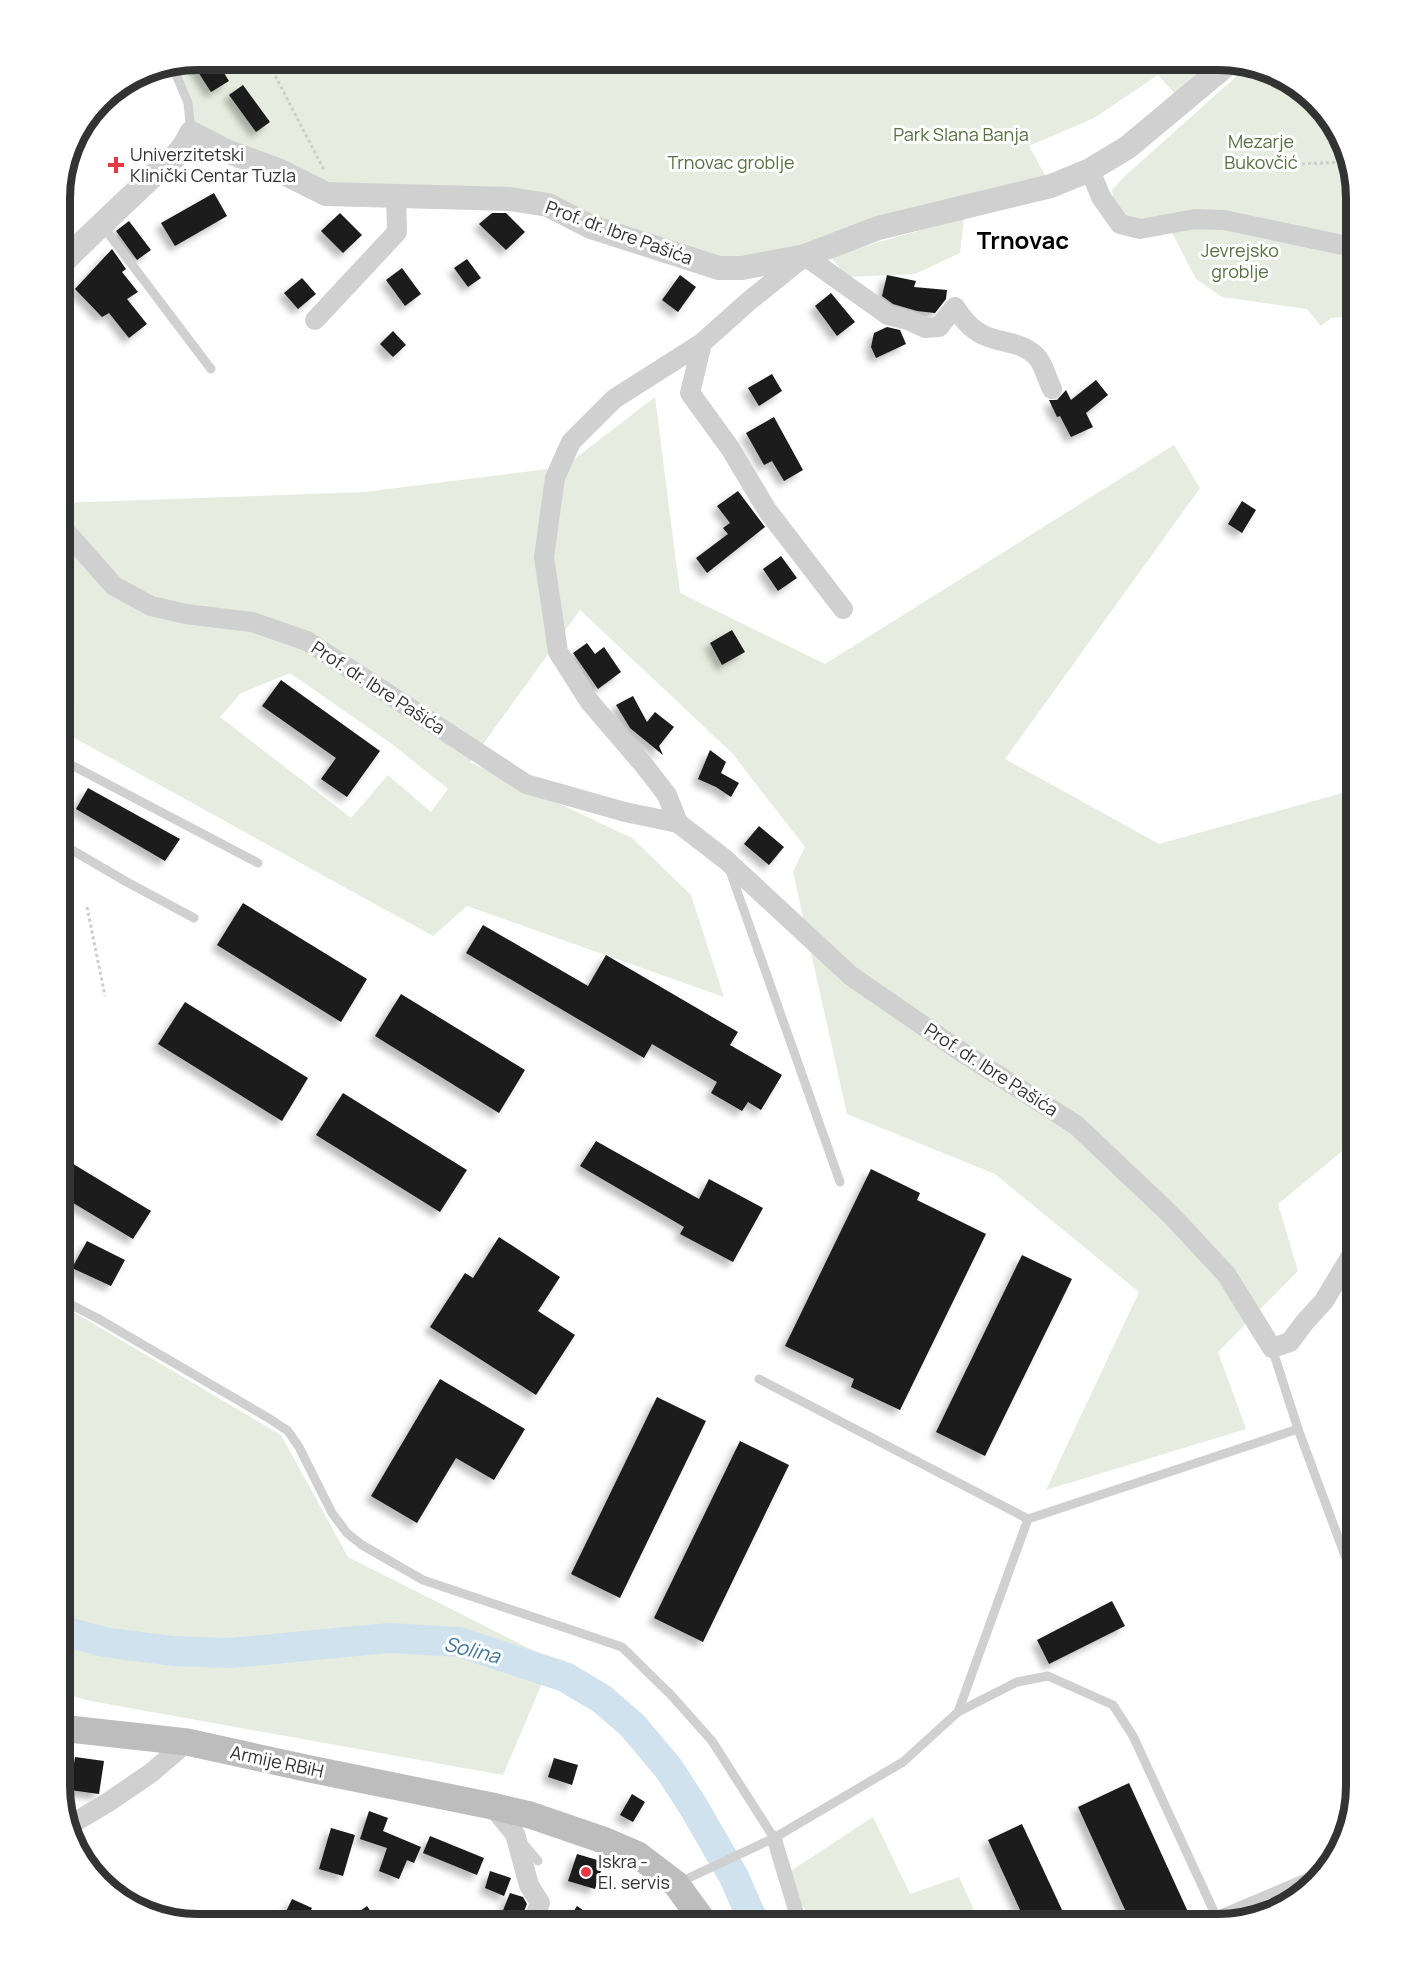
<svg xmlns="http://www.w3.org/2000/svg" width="1417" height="1985" viewBox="0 0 1417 1985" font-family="Manrope,sans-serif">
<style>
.green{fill:#e6ecdf;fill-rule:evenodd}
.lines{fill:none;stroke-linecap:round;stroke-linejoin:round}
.river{stroke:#cfe2ee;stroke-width:30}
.building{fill:#1a1a1a;filter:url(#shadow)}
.path{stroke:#cdcdcd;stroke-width:3;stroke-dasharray:3 3;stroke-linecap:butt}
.service{stroke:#d0d0d0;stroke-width:9}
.pedestrian{stroke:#d0d0d0;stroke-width:15}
.minor{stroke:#d0d0d0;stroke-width:20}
.tertiary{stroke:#d0d0d0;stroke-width:24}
.secondary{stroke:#bdbdbd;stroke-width:27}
.poi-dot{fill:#e63946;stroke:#fff;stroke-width:2}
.labels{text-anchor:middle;stroke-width:6;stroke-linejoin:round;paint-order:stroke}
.park-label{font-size:18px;fill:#56703f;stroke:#fff}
.poi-label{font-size:18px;fill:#333;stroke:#fff;text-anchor:start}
.street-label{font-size:18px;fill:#333;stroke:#fff}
.water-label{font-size:20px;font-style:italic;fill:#3f7597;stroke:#fff}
.district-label{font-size:24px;font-weight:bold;fill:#000;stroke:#fff}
.rim{fill:none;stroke:#333;stroke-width:8}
</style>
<defs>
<filter id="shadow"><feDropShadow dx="-5.5" dy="5.5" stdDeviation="3" flood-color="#0004"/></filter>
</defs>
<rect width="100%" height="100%" fill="#fff"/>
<g class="green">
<path d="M198,60H1228L1183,103L1158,75L1094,118L1029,146L1051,186L742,268L548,205L326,194L191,133L188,103L172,65Z"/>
<path d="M1248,66L1288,79L1338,129L1357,198V316L1331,318L1321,326L1307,309L1222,297L1196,279L1168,225L1140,229L1115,210L1112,190L1125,176Z"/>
<path d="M964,218L960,253L915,274L847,277L830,256Z"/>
<path d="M655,397L680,593L825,664L1174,445L1200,488L1005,759L1159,844L1357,789V1139L1278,1204L1298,1271L1218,1352L1246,1429L1046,1490L1139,1292L995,1174L847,1114L793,872L805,847L732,753L580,610L470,762L632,838L691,895L724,997L467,906L433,936L60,730V503L365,492L564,467ZM290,673L392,744L448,789L431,812L388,775L351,818L220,717L241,693Z"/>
<path d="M60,1304L281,1435L348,1557L552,1660L503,1775L91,1701L60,1693Z"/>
<path d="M873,1817L910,1894L959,1877L981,1925H815L783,1876Z"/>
</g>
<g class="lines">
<path class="river" d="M60,1630L104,1642L173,1651L231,1653L389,1638L459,1642L565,1677L602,1699L633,1726L669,1769L693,1806L734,1877L755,1925"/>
</g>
<g class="building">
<path d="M198,60H216L229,81L211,92L191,61Z"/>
<path d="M243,85L270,122L256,132L229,95Z"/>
<path d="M214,193L227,216L175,246L161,223Z"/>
<path d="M340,213L362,235L343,253L321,231Z"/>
<path d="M492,213H506L525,232L506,250L479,224Z"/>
<path d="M129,221L151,250L137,260L116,231Z"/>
<path d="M112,249L126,269L122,272L138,292L127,299L147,324L129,338L109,313L102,317L75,289Z"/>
<path d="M467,259L481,278L468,287L454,268Z"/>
<path d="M402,268L421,294L405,306L386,280Z"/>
<path d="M680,275L696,287L678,312L662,300Z"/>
<path d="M887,275L916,281L914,287L947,290L946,299L935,313L917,311L893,304L882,296Z"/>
<path d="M302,278L316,294L298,309L284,293Z"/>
<path d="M831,293L855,322L837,336L815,306Z"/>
<path d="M887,327L900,330L906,344L876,358L871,347L874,333Z"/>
<path d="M393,331L406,345L393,357L380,344Z"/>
<path d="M772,374L782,391L759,406L748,388Z"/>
<path d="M1096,380L1108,395L1086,413L1093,427L1071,437L1060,416L1057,417L1049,400H1057L1066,390L1071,400Z"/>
<path d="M774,417L803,470L784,481L772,461L764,465L746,433Z"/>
<path d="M738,491L765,527L707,573L696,558L728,534L723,528L730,523L717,506Z"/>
<path d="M1242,501L1256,510L1242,533L1228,524Z"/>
<path d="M781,556L797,578L778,591L763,569Z"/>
<path d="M732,630L745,652L722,665L710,643Z"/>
<path d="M587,643L595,654L604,647L621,672L598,689L573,653Z"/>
<path d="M281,680L380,751L347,797L321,779L336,758L262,706Z"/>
<path d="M633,696L647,722L655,712L674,727L659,746L663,755L630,728L616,705Z"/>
<path d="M710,750L726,762L721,773L739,783L731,797L716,787L698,779Z"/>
<path d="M88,788L180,839L165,861L76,809Z"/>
<path d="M759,826L784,847L769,865L744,844Z"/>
<path d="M243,903L367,979L341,1022L217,945Z"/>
<path d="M483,925L588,986L606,955L738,1032L730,1045L782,1075L761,1110L748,1102L742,1111L711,1093L717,1082L652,1044L644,1058L466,953Z"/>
<path d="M401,994L525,1070L499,1113L375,1036Z"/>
<path d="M185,1002L308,1078L282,1121L158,1044Z"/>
<path d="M343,1093L467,1170L440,1212L316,1135Z"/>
<path d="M596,1141L699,1199L709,1179L763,1208L733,1262L680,1234L684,1227L580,1166Z"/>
<path d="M60,1156L151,1211L133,1239L60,1195Z"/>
<path d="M871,1169L920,1193L917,1200L986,1234L900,1410L851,1387L854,1379L785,1346Z"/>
<path d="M499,1237L560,1277L538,1311L575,1335L536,1395L430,1327L465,1273L473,1278Z"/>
<path d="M87,1241L125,1260L111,1286L72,1268Z"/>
<path d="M1022,1255L1072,1279L985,1456L936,1432Z"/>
<path d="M440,1379L525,1429L494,1480L456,1458L417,1523L371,1496Z"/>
<path d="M657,1397L706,1421L620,1598L571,1574Z"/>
<path d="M740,1441L789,1465L703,1642L654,1618Z"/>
<path d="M1112,1601L1125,1626L1049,1664L1037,1640Z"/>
<path d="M75,1757L104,1761L99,1794L70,1790Z"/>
<path d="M554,1758L578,1765L572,1785L548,1777Z"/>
<path d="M1129,1783L1194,1925H1132L1078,1807Z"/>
<path d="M632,1794L645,1802L633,1822L620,1815Z"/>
<path d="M369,1811L388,1818L383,1831L421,1847L414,1863L407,1860L399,1879L379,1871L387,1848L360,1839Z"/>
<path d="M1022,1824L1069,1925H1027L988,1840Z"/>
<path d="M331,1828L355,1835L343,1876L319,1869Z"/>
<path d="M430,1836L484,1858L477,1875L423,1853Z"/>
<path d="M577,1854L604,1862L595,1889L568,1881Z"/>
<path d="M490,1871L511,1878L504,1896L485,1888Z"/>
<path d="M510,1893L523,1897L527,1904L520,1921L502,1913Z"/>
<path d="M292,1899L312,1908L310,1912L340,1921V1925H292L282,1920Z"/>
<path d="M367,1906L380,1925H341Z"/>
<path d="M577,1906L605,1925H565Z"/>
</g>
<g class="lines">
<g class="path">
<path d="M267,60L324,170"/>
<path d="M272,69L286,60"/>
<path d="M1189,70L1191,60"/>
<path d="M1296,164L1347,162"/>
<path d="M87,907L105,996"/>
</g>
<g class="service">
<path d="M172,65L188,103L191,133"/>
<path d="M102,225L211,369"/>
<path d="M60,759L258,863"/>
<path d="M60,843L125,881L194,918"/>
<path d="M730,871L840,1182"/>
<path d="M60,1299L97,1318L270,1419L288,1431L299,1447L332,1513L347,1533L362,1545L423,1580L622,1647L671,1695L712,1741L774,1838"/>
<path d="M1272,1348L1298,1429L1357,1588"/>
<path d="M759,1379L1028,1519"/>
<path d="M958,1712L1028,1519L1298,1429"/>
<path d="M522,1842L538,1861"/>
<path d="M678,1883L774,1838L903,1762L958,1712L1017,1682L1048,1676L1113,1705L1133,1736L1216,1916L1325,1870"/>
</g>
<path class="pedestrian" d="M774,1838L800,1925"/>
<g class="minor">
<path d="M1090,170L1101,197L1120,224L1140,229L1195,219L1224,220L1357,248"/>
<path d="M315,320L397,232L396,194"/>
<path d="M702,343L690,393L730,448L767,510L843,609"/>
<path d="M60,525L114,586L151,606L186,614L252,622L307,641L526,784L625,812L678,823L726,860L851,976L960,1051L1076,1125L1171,1215L1226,1274L1272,1348L1290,1342L1304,1323L1324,1301L1357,1246"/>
<path d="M678,823L667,795L643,764L589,701L558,652L544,557L555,478L571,442L614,399L702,343L749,301L805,256L888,315L908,320L925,328L939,327L955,307C964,321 974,333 991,338C1006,343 1022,343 1035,355C1043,362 1047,379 1052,389"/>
<path d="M492,1806L515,1834L529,1885L540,1903L531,1925"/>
<path d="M70,1825L107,1803L151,1773L187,1742"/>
</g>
<path class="tertiary" d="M60,265C91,234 123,204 155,174C172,158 181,155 191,133L226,151L278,170L326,194L510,199L548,205L591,227L719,268H742L805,256L878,228L1051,186L1090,170L1128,147L1231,61"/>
<path class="secondary" d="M60,1728L187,1742L310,1769L492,1806L530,1815L603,1840L638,1855L676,1884L706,1925"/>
</g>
<g class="poi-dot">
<path d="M113 156h6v6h6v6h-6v6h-6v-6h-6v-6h6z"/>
<circle cx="586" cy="1872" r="6"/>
</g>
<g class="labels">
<g class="park-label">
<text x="961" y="141">Park Slana Banja</text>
<text x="1261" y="148">Mezarje<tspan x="1261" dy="21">Bukovčić</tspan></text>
<text x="731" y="169">Trnovac groblje</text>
<text x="1240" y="257">Jevrejsko<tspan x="1240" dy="21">groblje</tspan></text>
</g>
<g class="poi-label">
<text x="130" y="161">Univerzitetski<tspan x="130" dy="21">Klinički Centar Tuzla</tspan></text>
<text x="598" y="1868">Iskra -<tspan x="598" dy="21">El. servis</tspan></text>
</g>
<g class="street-label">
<text transform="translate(619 233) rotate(20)" y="6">Prof. dr. Ibre Pašića</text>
<text transform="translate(378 688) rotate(33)" y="6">Prof. dr. Ibre Pašića</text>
<text transform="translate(991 1070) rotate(33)" y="6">Prof. dr. Ibre Pašića</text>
<text transform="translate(277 1762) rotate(12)" y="6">Armije RBiH</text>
</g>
<g class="water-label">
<text transform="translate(472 1650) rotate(14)" y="7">Solina</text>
</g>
<g class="district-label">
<text x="1023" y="249">Trnovac</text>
</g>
</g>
<path d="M0 0H1417V1985H0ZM198 70H1218A128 128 0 0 1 1346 198V1786A128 128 0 0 1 1218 1914H198A128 128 0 0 1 70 1786V198A128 128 0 0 1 198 70Z" fill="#fff" fill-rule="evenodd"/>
<path class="rim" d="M198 70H1218A128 128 0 0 1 1346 198V1786A128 128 0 0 1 1218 1914H198A128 128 0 0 1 70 1786V198A128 128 0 0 1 198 70Z"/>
</svg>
